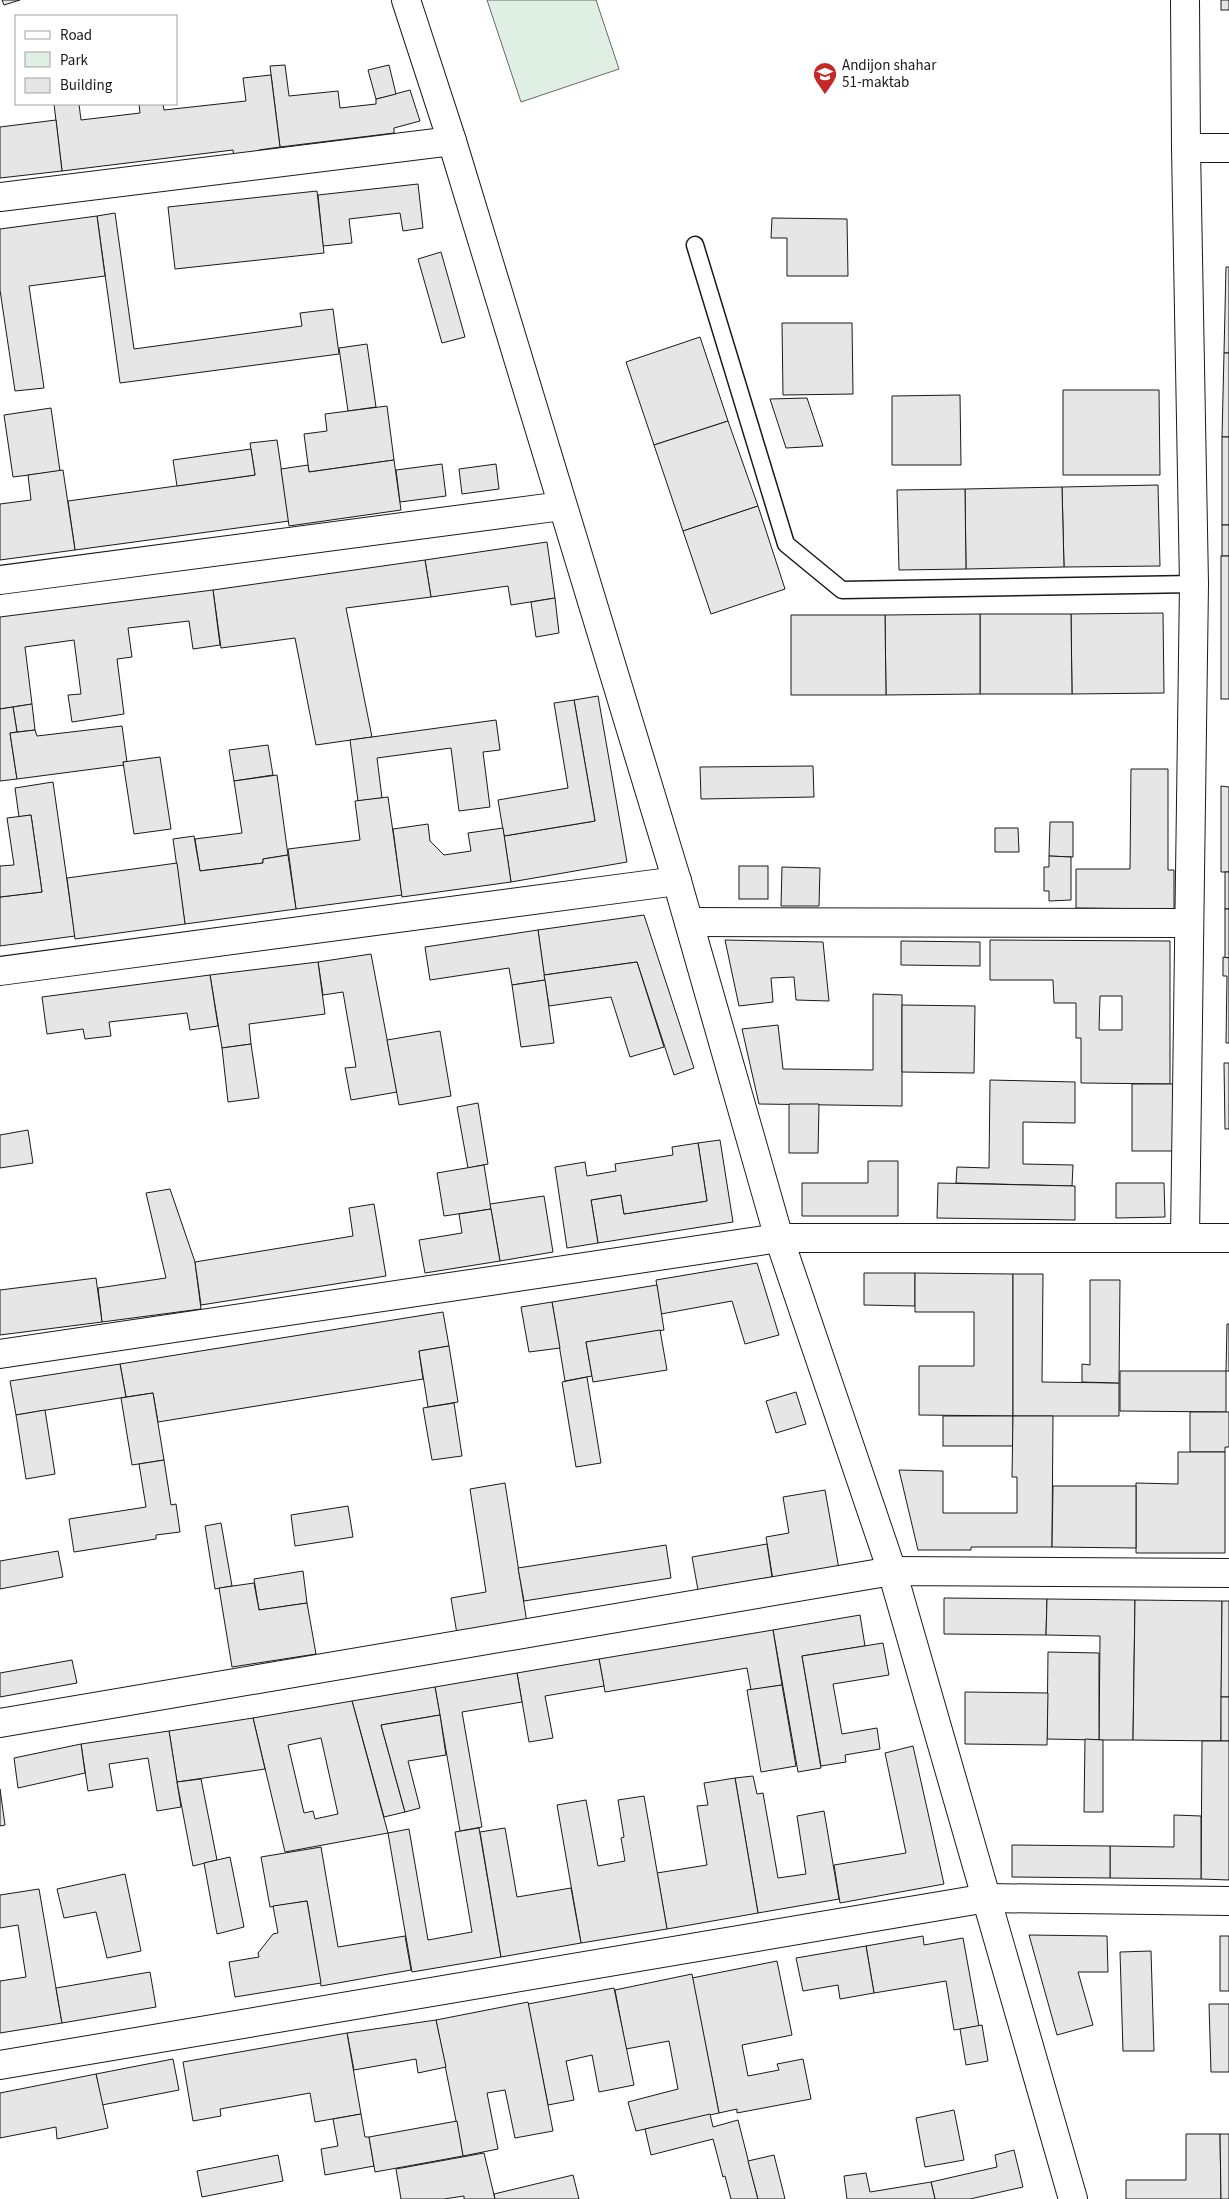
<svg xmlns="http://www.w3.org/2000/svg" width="1229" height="2199" viewBox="0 0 1229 2199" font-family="'Source Sans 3',sans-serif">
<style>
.green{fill:#e0efe3;stroke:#6a6a6a}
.building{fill:#e6e6e6;stroke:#1a1a1a;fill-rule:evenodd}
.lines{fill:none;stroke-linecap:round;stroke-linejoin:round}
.service-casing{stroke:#1a1a1a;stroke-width:19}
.minor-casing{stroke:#1a1a1a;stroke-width:30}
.service{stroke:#fff;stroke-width:16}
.minor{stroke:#fff;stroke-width:28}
.labels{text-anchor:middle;stroke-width:4;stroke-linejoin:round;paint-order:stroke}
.poi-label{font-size:15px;fill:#1a1a1a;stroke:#fff;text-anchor:start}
</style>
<rect width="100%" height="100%" fill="#fff"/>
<path class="green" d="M487,0H596L619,69L521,102Z"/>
<g class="building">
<path d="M2,0H20L4,5Z"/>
<rect x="1221" y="0" width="8" height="10"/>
<path d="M285,65L289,96L338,91L340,108L376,104V99L410,90L420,121L394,128V133L280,147L270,66Z"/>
<path d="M389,65L396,94L376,99L368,70Z"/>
<path d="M271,75L280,147L259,150L260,155L234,158L233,150L62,171L54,104H79L81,120L140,113L139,104H163L164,110L246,101L243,78Z"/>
<path d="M56,120L62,171L0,178V127Z"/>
<path d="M418,184L423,228L403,231L400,213L349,219L352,243L323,246L318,195Z"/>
<path d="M317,191L324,253L175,269L168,207Z"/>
<path d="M115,213L134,349L302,326L300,313L333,309L339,354L120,383L97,216Z"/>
<path d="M97,216L105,276L29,286L44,388L15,391L0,290V229Z"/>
<path d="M772,218L847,219L848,276H787V238H771Z"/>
<path d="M441,252L465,337L442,343L418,259Z"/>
<path d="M1226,267H1229V353H1224Z"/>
<path d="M782,323H852L853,394L783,395Z"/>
<path d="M700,337L728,421L654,445L626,362Z"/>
<path d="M367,344L376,407L348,411L339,348Z"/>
<path d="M1224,353H1229V437H1222Z"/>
<path d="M1063,390H1159L1160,475H1063Z"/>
<path d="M960,395L961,465H892V396Z"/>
<path d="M807,398L823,446L786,448L770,399Z"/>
<path d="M387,406L394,460L309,472L304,434L327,431L325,414Z"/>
<path d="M51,408L60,471L13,477L4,415Z"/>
<path d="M728,421L758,506L683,531L654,445Z"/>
<rect x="1222" y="437" width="7" height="88"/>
<path d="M277,440L289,521L75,550L68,501L255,475L250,443Z"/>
<path d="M251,449L255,475L177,486L173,460Z"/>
<path d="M394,460L401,510L289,526L281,469L308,465L309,472Z"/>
<path d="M442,464L446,496L400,502L396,470Z"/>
<path d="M496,464L499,489L462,494L459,469Z"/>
<path d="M63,470L75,550L0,560V504L31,500L28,475Z"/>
<path d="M1158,485L1160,566L1064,567L1062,487Z"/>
<path d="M1062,487L1064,567L966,569L965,489Z"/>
<path d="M965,489L966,569L899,570L897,490Z"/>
<path d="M758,506L785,589L711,614L683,531Z"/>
<rect x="1222" y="525" width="7" height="31"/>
<path d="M547,542L555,598L511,605L508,586L431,597L425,560Z"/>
<rect x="1221" y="556" width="8" height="143"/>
<path d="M425,560L431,597L346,608L372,737L316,745L295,638L221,648L213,590Z"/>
<path d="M213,590L220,645L193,649L189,621L128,628L132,657L117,659L124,714L72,722L68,695L81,694L74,640L25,647L32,704L0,709V617Z"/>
<path d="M555,598L559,633L536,637L531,602Z"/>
<path d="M1163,613L1164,693L1072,694L1071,614Z"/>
<path d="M980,614H1071L1072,694H980Z"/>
<path d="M980,614V694L886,695L885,615Z"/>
<path d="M791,615H885L886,695H791Z"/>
<path d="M598,696L627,862L511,882L504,836L595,821L574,700Z"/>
<path d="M574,700L595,821L504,836L498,800L568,788L554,703Z"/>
<path d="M32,704L35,730L17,732L13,707Z"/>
<path d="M13,707L17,732L10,733L17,779L0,781V709Z"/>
<path d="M496,720L500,750L483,752L490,807L459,811L451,748L377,758L382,798L358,801L350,740Z"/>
<path d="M122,726L127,762H123L124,765L17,779L10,733L35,730L37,736Z"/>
<path d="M268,745L273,775L234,781L229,750Z"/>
<path d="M160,757L171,829L134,834L123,762Z"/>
<path d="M813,766L814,797L701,799L700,767Z"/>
<path d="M1131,769H1168V870H1174V909L1076,908V869H1130Z"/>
<path d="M277,775L288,855L263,859V863L200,871L195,839L242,833L234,781Z"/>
<path d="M53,782L75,936L0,946V897L42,892L31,815L19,817L15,788Z"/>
<path d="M1221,786L1229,787V872H1221Z"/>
<path d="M388,797L402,895L296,909L288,849L360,840L355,801Z"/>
<path d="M31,815L42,892L0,897V866L14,865L7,818Z"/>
<path d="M1050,822H1073V857L1049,856Z"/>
<path d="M428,824L430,841L444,855L471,851L468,833L503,828L511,882L402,897L393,829Z"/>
<path d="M995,828H1018L1019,852H995Z"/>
<path d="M194,836L200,871L263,863V859L288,855L296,909L185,924L173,839Z"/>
<path d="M1049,856L1071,857V900L1049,901V891H1044V867H1049Z"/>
<path d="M177,863L185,924L75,939L67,878Z"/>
<rect x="739" y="866" width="29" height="33"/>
<path d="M782,867L820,868L819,906H781Z"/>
<rect x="1225" y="872" width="4" height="37"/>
<rect x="1225" y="909" width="4" height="49"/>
<path d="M644,915L694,1068L674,1075L637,962L544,975L538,930Z"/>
<path d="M538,930L545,980L512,985L509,968L430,980L425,947Z"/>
<path d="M725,940L823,942L829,1001L796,1000L794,977L771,978L773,1002L739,1006Z"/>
<path d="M990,940L1170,941V1084L1081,1083V1038H1076V1003H1054L1053,980H990ZM1100,996H1122V1030H1099Z"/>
<path d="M901,941L980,942V966L901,965Z"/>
<path d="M371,954L397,1092L351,1100L345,1068L356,1067L343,992L323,995L318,962Z"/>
<path d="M1223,957L1229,958V1043H1226L1227,976H1223Z"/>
<path d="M318,962L325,1014L249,1024L251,1044L222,1048L210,975Z"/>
<path d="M637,962L664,1047L630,1057L611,997L549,1006L544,975Z"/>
<path d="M210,975L218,1026L190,1030L187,1013L109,1022L111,1036L85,1039L83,1029L47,1034L42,997Z"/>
<path d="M545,980L554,1043L521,1047L512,985Z"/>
<path d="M873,994L902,995V1106L759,1104L742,1029L778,1025L783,1069L873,1070Z"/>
<path d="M902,1005L975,1006L974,1073L902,1072Z"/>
<path d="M440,1031L451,1096L399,1105L387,1040Z"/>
<path d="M251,1044L259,1098L228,1102L222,1048Z"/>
<path d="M1224,1063H1229V1129H1225Z"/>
<path d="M990,1080L1075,1082V1123L1023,1122V1164L1073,1165L1072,1186L956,1183L957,1167L989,1168Z"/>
<rect x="1132" y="1084" width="42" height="67"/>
<path d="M478,1103L488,1164L468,1168L457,1107Z"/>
<path d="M789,1104H819L818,1153H789Z"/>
<path d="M28,1130L33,1163L0,1168V1135Z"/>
<path d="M720,1140L733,1222L598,1243L591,1200L621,1195L624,1214L707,1201L698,1143Z"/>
<path d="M698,1143L707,1201L624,1214L621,1195L591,1200L598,1243L567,1248L555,1167L585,1162L587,1176L616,1171L615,1164L673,1155L672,1147Z"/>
<path d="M868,1161H898V1216H802V1183H868Z"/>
<path d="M484,1165L491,1209L444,1216L437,1173Z"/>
<path d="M938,1183L1075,1186V1220L937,1218Z"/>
<path d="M1116,1183H1164L1165,1217L1116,1218Z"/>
<path d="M170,1189L195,1262L201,1309L102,1322L98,1288L166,1278L146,1193Z"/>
<path d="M544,1196L553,1252L500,1261L490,1204Z"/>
<path d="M374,1204L386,1276L201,1305L195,1262L353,1236L349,1208Z"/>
<path d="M491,1209L500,1261L425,1273L419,1240L462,1233L459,1214Z"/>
<path d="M757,1263L779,1335L745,1344L732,1301L661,1314L656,1280Z"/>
<path d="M864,1273H915V1306L864,1305Z"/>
<path d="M915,1273L1013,1274V1416L919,1415V1366H974V1312H915Z"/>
<path d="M1013,1274H1043L1042,1382L1119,1383V1416H1013Z"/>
<path d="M96,1278L102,1322L0,1335V1290Z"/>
<path d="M1090,1280H1120L1119,1383L1082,1382V1364L1090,1365Z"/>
<path d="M657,1285L664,1330L586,1342L592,1376L565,1381L552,1302Z"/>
<path d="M552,1302L560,1348L529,1352L521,1307Z"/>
<path d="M443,1312L449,1346L419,1351L423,1379L158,1422L153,1393L126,1397L120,1364Z"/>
<path d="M1227,1324H1229V1371H1226Z"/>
<path d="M660,1330L667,1370L593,1382L586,1342Z"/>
<path d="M449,1346L458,1402L428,1407L419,1351Z"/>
<path d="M120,1364L126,1397L16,1415L10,1381Z"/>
<path d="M1120,1371H1226V1412L1120,1411Z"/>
<path d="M587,1377L601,1463L576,1467L562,1382Z"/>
<path d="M796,1392L806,1424L776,1433L766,1401Z"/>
<path d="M153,1393L164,1460L132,1465L121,1398Z"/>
<path d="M454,1403L462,1456L432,1460L423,1408Z"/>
<path d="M45,1410L55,1474L26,1479L16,1415Z"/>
<path d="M1190,1412H1229V1447H1225V1452H1190Z"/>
<rect x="943" y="1416" width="70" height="30"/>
<path d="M1013,1416H1053L1052,1547H971V1550H918L899,1470L943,1471V1513H1017V1477H1012Z"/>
<path d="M1178,1452H1225V1553H1136V1483L1178,1484Z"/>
<path d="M164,1460L171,1505L176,1504L180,1532L156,1535V1539L74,1552L69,1519L146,1507L139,1464Z"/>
<path d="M505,1483L527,1623L457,1634L451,1598L486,1592L470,1489Z"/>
<path d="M1053,1486H1136V1548L1052,1547Z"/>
<path d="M825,1490L839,1569L773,1580L766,1537L789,1533L783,1497Z"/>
<path d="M348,1506L353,1537L295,1546L291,1515Z"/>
<path d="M221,1523L232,1586L215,1589L205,1526Z"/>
<path d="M767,1544L772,1577L698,1590L692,1557Z"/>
<path d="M666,1545L671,1578L524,1601L518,1568Z"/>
<path d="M58,1551L63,1577L0,1589V1561Z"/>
<path d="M303,1571L307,1603L259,1610L254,1579Z"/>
<path d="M254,1583L259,1610L307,1603L316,1654L232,1667L219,1588Z"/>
<path d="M944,1598L1047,1599L1046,1635L944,1634Z"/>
<path d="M1047,1599L1135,1600L1133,1740H1099L1100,1636L1046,1635Z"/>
<path d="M1135,1600L1222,1601L1221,1741L1133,1740Z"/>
<path d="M1222,1601H1229V1697H1221Z"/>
<path d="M860,1615L865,1646L802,1656L821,1768L798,1772L773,1630Z"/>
<path d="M773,1630L782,1685L751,1690L747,1668L605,1692L599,1659Z"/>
<path d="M883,1643L889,1675L833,1684L842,1734L877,1728L880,1749L845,1755L846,1762L821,1766L802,1656Z"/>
<path d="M1048,1652L1099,1653V1740L1047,1739Z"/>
<path d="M599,1659L604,1686L545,1696L553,1738L529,1742L517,1673Z"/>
<path d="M72,1660L77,1683L0,1697V1673Z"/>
<path d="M517,1673L522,1702L462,1712L482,1827L460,1831L435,1687Z"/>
<path d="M782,1685L796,1766L761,1772L747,1690Z"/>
<path d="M435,1687L440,1715L381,1725L405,1812L384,1817L352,1701Z"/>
<path d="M965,1692L1048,1693L1047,1745L965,1744Z"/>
<rect x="1221" y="1697" width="8" height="44"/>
<path d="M352,1701L388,1833L285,1852L253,1718ZM321,1738L338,1814L315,1819L313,1811L304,1813L288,1745Z"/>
<path d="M440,1715L446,1755L408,1761L420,1808L405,1812L381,1725Z"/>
<path d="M253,1718L265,1769L177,1782L169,1731Z"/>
<path d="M169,1731L181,1807L157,1811L148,1758L109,1764L113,1787L88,1791L81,1744Z"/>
<path d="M1085,1739L1103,1740V1812H1084Z"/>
<path d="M1202,1741H1229V1880L1201,1879Z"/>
<path d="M81,1744L85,1773L18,1788L14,1758Z"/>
<path d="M913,1746L944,1884L840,1903L834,1865L906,1853L885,1753Z"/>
<path d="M753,1776L757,1794L763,1793L778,1878L806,1874L797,1816L824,1811L839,1899L758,1913L735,1778Z"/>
<path d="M735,1778L758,1913L667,1929L657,1873L707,1865L697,1806L708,1805L704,1783Z"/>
<path d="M201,1779L217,1860L193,1866L177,1782Z"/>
<path d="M0,1789L5,1825L0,1826Z"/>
<path d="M644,1796L667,1929L581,1943L557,1805L586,1800L598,1866L625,1861L621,1838L624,1837L618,1800Z"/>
<path d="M1174,1815L1201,1816V1879L1110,1878V1846L1174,1847Z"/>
<path d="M479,1828L501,1957L412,1972L388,1833L409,1829L428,1940L472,1932L455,1832Z"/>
<path d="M505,1828L517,1897L571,1888L581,1943L501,1957L480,1832Z"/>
<path d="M1012,1845L1110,1846V1878L1012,1877Z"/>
<path d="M321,1847L338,1947L405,1936L411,1970L321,1986L307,1901L270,1907L261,1857Z"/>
<path d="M230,1857L244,1927L217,1934L204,1863Z"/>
<path d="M125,1874L141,1951L107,1958L96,1912L64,1918L57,1889Z"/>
<path d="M39,1889L62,2023L0,2033V1981L26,1977L18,1925L0,1928V1895Z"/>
<path d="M307,1901L321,1983L235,1997L229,1962L259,1957L258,1953L273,1934L278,1933L273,1906Z"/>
<path d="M1029,1935L1107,1936L1108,1972H1078L1093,2025L1057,2035Z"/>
<path d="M923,1936L924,1945L963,1938L979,2026L954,2030L946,1981L874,1993L866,1946Z"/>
<rect x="1220" y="1936" width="9" height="55"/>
<path d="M866,1946L874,1993L840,1999L838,1985L803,1991L796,1958Z"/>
<path d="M1151,1951L1154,2051H1123L1120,1952Z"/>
<path d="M777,1961L792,2035L742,2045L748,2076L779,2070L777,2064L803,2059L811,2099L737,2113V2109L719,2113L692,1978Z"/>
<path d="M150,1972L156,2007L62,2023L56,1988Z"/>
<path d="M692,1974L719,2113L636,2131L628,2102L678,2089L669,2041L626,2049L615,1990Z"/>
<path d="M614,1988L634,2085L599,2092L592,2055L566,2061L574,2100L548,2105L528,2004Z"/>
<path d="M528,2002L553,2131L515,2138L505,2090L487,2093L498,2149L463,2156L436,2020Z"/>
<path d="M1209,2004H1229V2072H1211Z"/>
<path d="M436,2020L446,2067L418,2073L416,2059L354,2070L347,2033Z"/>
<path d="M982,2025L988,2061L966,2065L960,2029Z"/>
<path d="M347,2033L361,2114L315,2122L310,2093L220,2109L221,2116L193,2121L183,2062Z"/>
<path d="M173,2059L179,2090L102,2105L96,2074Z"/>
<path d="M96,2074L108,2128L57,2139L56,2127L0,2138V2093Z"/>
<path d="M954,2110L964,2160L925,2167L916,2118Z"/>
<path d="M361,2114L365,2137H369L374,2166L325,2175L321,2149L338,2146L333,2119Z"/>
<path d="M710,2114L713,2127L738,2120L758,2199H731L725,2176L723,2177L713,2139L651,2155L645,2129Z"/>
<path d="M457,2121L463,2156L375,2172L369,2137Z"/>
<path d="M1186,2134H1220L1221,2199H1126V2180H1186Z"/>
<path d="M1220,2134H1229V2199H1221Z"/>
<path d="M1014,2150L1023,2187L970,2199H935L931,2182L997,2167L995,2155Z"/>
<path d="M484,2153L495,2199H464V2196L444,2199H401L396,2169Z"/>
<path d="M278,2155L283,2181L202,2197L197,2171Z"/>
<path d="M774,2155L785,2199H758L748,2161Z"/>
<path d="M866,2173L870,2192L931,2182L935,2199H847L844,2176Z"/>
<path d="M573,2175L579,2199H495L494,2194Z"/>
</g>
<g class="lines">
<g class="service-casing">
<path id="service" d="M695,245L786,544L842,590L1194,584"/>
</g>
<g class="minor-casing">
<g id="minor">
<path d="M406,0L452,141L677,881L779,1238L892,1571L1073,2199"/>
<path d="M1186,148H1229"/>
<path d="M0,197L452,141"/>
<path d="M0,580L562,506"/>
<path d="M689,922L1188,923"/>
<path d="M0,971L677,881"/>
<path d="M1185,1238L1194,584L1186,148L1185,0"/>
<path d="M0,1354L779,1238H1229"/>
<path d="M0,1723L892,1571L1229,1573"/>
<path d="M0,2065L987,1898L1229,1901"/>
</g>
</g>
<use href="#service" class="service"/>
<use href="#minor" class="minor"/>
</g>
<defs>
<g id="school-pin" transform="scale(1.25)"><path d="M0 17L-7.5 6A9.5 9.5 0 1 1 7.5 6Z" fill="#c62828" stroke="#fff"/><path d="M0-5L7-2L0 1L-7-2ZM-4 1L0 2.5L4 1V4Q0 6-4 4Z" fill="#fff"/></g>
</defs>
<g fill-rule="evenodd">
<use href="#school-pin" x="825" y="74"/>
</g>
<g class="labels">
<g class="poi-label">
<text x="842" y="70">Andijon shahar<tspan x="842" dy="17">51-maktab</tspan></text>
</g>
</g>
<rect x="15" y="15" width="162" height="90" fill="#ffffff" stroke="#a3a3a3"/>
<rect x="25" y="31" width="25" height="8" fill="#ffffff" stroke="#a3a3a3"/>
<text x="60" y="40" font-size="15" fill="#1a1a1a">Road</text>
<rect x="25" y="52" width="25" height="15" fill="#e0efe3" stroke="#a3a3a3"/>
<text x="60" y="65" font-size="15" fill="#1a1a1a">Park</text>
<rect x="25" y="78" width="25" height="15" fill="#e6e6e6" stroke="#a3a3a3"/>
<text x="60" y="90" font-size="15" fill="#1a1a1a">Building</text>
</svg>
